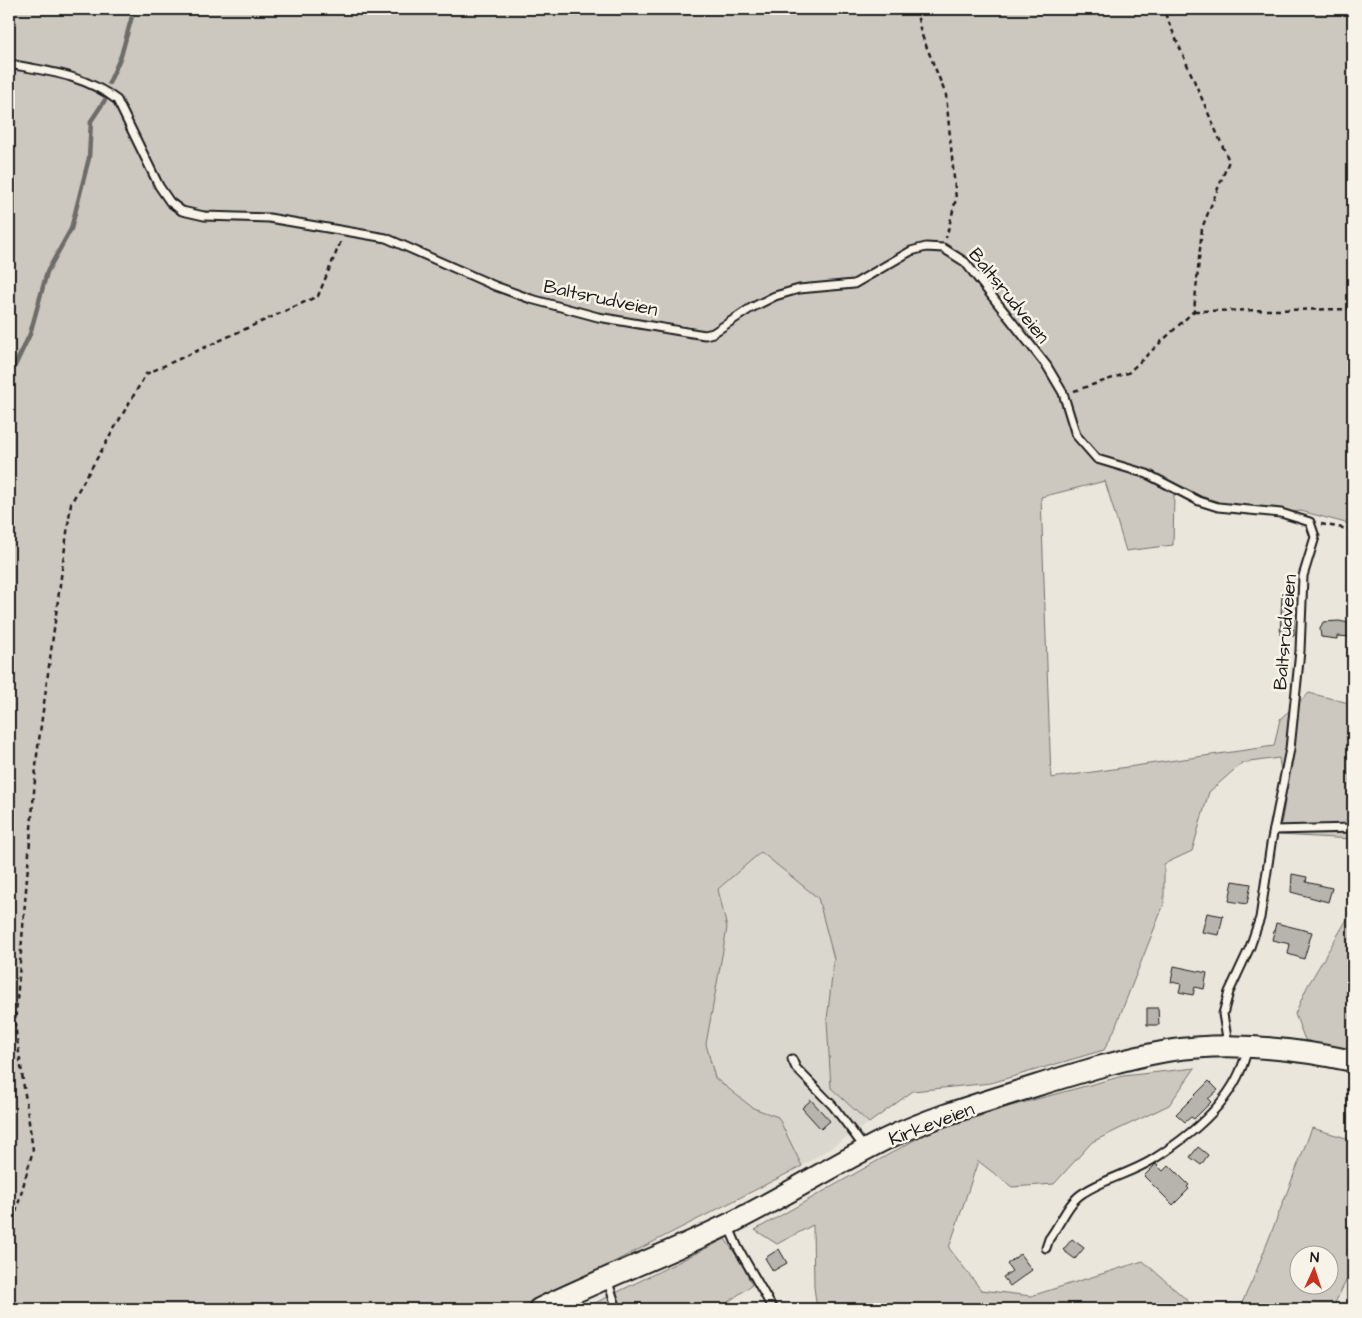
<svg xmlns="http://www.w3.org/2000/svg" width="1362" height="1318" viewBox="0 0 1362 1318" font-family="'Architects Daughter',sans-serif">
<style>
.built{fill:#dad7ce}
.green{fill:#ccc8c0;stroke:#74726e;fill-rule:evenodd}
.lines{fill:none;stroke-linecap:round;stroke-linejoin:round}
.stream{stroke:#6d6c68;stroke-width:4.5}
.building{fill:#b6b4ac;stroke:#1c1c1c}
.service-casing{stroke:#1c1c1c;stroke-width:11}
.secondary-casing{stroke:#1c1c1c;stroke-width:24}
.path{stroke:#1c1c1c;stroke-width:2.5;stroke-dasharray:5 4;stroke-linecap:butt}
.service{stroke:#f7f3e8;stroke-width:7}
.secondary{stroke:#f7f3e8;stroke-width:20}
.labels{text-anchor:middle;stroke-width:5;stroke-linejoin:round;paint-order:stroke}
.street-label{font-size:19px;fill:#1c1c1c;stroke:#f7f3e8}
</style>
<rect width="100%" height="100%" fill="#eae6dc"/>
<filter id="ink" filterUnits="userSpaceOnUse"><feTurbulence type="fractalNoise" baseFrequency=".02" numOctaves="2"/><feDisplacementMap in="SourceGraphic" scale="10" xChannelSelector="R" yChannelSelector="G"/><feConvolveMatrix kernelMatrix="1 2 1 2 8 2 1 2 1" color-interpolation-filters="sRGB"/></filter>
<g filter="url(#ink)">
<path class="built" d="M762,852L818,898L834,959L827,1020L831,1088L869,1123L802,1166L778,1118L753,1108L715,1078L706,1044L727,928L718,889Z"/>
<g class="green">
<path d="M9,9H1353V525L1301,511L1277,514H1249L1205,508L1174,494L1173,545L1126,551L1105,481L1041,497L1051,778L1274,746L1280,719L1309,693L1353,704V839L1279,835L1285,802L1279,758L1242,763L1209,792L1192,851L1164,864V904L1113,1033L1104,1050L991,1083L913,1091L869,1123L831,1088L827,1020L834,959L818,898L761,852L718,889L727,928L706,1044L715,1078L753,1108L778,1117L802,1166L563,1288L527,1309H9Z"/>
<path d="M1353,909V1049L1329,1047L1305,1040L1295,1014L1307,987Z"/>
<path d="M1195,1068L1169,1105L1092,1142L1054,1184L1012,1187L978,1161L949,1248L981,1290L1031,1296L1143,1261L1188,1301L1191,1309H817L814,1287L813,1225L777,1244L755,1230L925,1134L1011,1106L1123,1076Z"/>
<path d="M1312,1128L1353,1140V1267L1332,1309H1239L1254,1277ZM1300,1256H1330V1286H1300Z"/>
<path d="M725,1239L742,1264L752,1285L718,1309H583Z"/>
</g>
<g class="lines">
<g class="stream">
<path d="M62,9L90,13L105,9"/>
<path d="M109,83L121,56L134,9"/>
<path d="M9,378L30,334L47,272L71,229L89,158L91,121L105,100"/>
</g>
</g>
<g class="building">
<path d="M1282,595L1293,596L1294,635H1280Z"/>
<path d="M1339,621L1353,624V637L1337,636V639L1321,637L1320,629L1323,622Z"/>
<path d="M1292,874L1307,877L1306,882L1332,888L1328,902L1291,892Z"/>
<path d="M1233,881L1251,884L1247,904L1229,901Z"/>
<path d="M1207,913L1223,916L1219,935L1202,932Z"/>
<path d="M1276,923L1312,932L1304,959L1288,954L1290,944L1272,940Z"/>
<path d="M1174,966L1207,973L1204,989L1195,987L1193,995L1179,992L1181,984L1171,982Z"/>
<path d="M1147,1008H1158L1159,1025H1147Z"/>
<path d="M1209,1081L1218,1090L1208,1099L1211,1102L1194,1119L1191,1117L1185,1122L1176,1114Z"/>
<path d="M811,1100L830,1121L821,1129L802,1108Z"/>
<path d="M1198,1147L1208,1155L1201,1165L1190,1157Z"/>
<path d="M1156,1164L1163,1171L1169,1165L1189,1185L1187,1187L1189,1189L1173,1205L1144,1176Z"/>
<path d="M1072,1239L1084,1248L1075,1259L1063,1250Z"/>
<path d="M779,1249L787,1263L773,1271L765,1258Z"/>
<path d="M1020,1254L1032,1270L1010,1286L1003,1277L1012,1271L1007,1264Z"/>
</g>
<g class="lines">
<g class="service-casing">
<g id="service">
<path d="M9,64C47,71 85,75 117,100L159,186L170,202L182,211L204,216L269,218L386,238L495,286L531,299L598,317L686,332L705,335L713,333L751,308L775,296L799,289L854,284L911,251L926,247L943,248L965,262L1047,366L1063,393L1076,435L1097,459L1147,474L1199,501L1218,507L1281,513L1310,522L1315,537L1303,576L1300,651L1290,749L1271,844L1260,918L1250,947L1229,992L1223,1014L1228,1044"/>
<path d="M1274,830L1353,828"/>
<path d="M792,1059L796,1068L833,1106L864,1147"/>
<path d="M728,1225L738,1248L773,1309"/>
<path d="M1046,1248L1049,1239C1060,1225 1068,1202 1083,1193C1104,1179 1131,1173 1152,1160C1192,1135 1238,1098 1247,1049"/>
<path d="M607,1279L617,1309"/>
</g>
</g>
<g class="secondary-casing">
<path id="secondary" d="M539,1309C602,1278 668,1254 731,1223C783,1197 832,1166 884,1140C927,1119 974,1105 1019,1091C1068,1076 1117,1060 1167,1051C1228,1041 1293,1048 1353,1061"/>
</g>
<g class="path">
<path d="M916,9L921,33L946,95L956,199L946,238"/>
<path d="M1194,311L1353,309"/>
<path d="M1074,391L1128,373L1194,311L1202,228L1229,161L1163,9"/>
<path d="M1321,524L1353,530"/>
<path d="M9,1238L33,1150L15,1025L37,755L71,503L146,374L318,296L341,241"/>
</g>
<use href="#service" class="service"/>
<use href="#secondary" class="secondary"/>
</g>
</g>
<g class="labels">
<g class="street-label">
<text transform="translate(1010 295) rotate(51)" y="7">Baltsrudveien</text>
<text transform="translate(601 297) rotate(12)" y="7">Baltsrudveien</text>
<text transform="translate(1284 632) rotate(-85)" y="7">Baltsrudveien</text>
<text transform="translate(931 1123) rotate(-21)" y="7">Kirkeveien</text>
</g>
</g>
<rect width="1362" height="1318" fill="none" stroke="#f7f3e8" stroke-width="30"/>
<rect x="15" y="15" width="1332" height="1288" fill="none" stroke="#1c1c1c" stroke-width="2" filter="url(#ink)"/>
<g transform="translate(1314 1270) rotate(3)"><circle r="24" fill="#f7f3e8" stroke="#9f9d96"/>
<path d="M0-4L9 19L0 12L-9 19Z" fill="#c8321e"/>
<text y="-8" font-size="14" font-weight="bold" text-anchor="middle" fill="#1c1c1c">N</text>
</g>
</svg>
